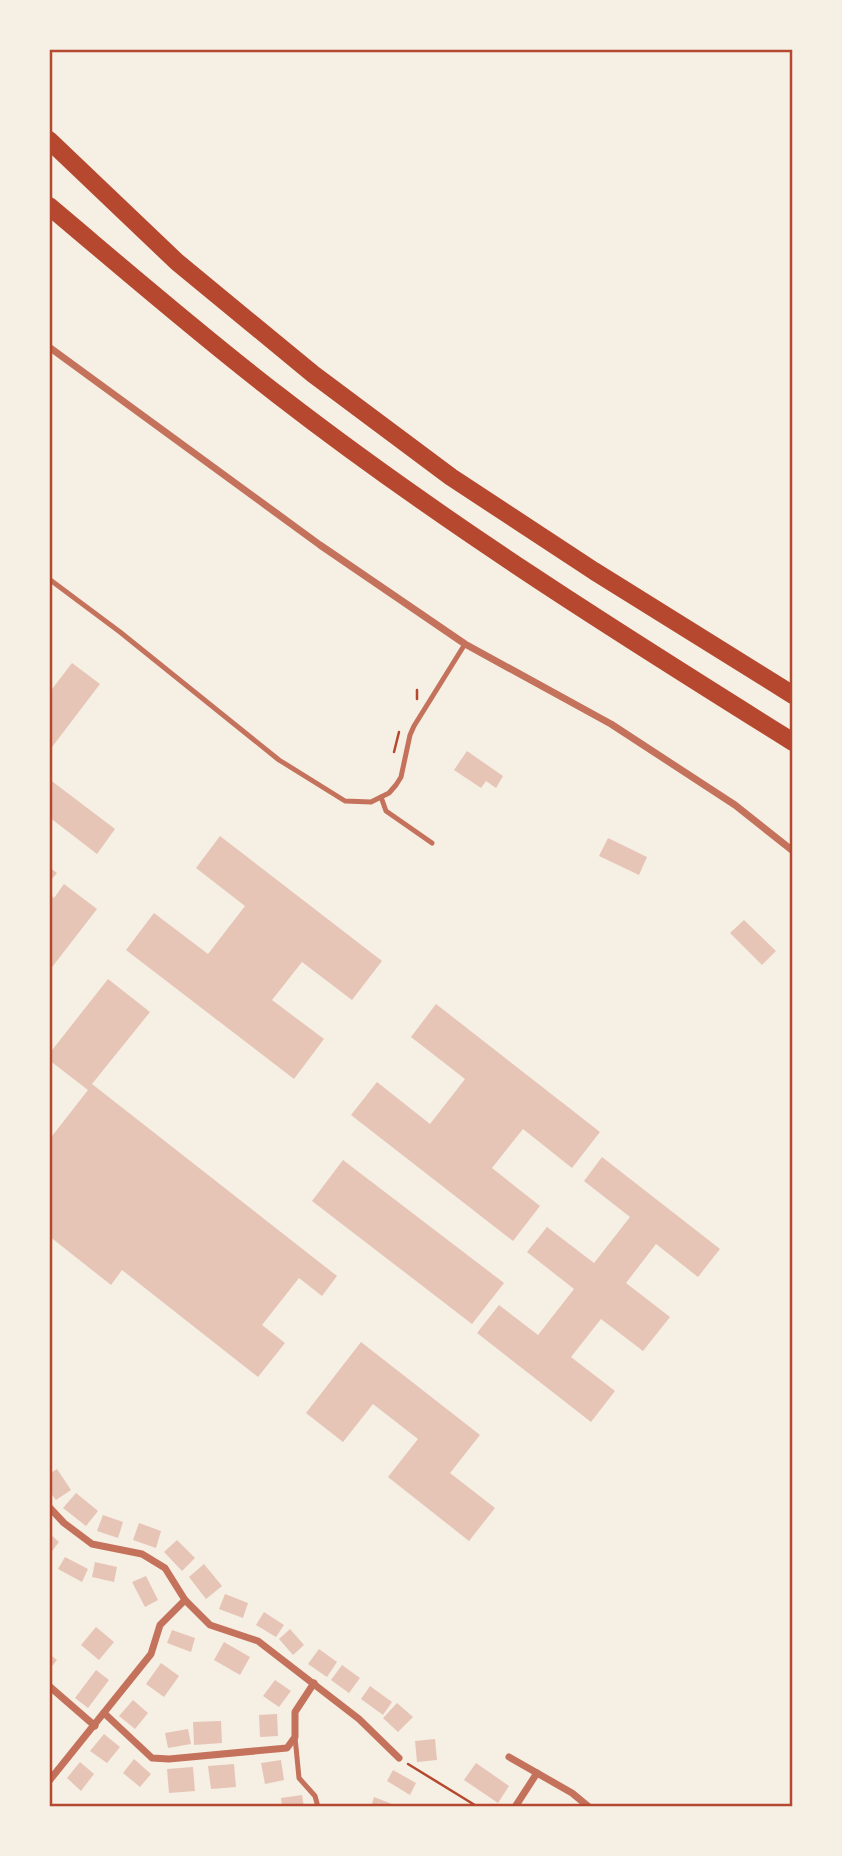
<svg xmlns="http://www.w3.org/2000/svg" width="842" height="1856" viewBox="0 0 842 1856" font-family="'Times New Roman',serif">
<style>
.building{fill:#e6c5b7}
.lines{fill:none;stroke-linecap:round;stroke-linejoin:round}
.path{stroke:#b5482f;stroke-width:2.5}
.service{stroke:#c5725c;stroke-width:5}
.minor{stroke:#c5725c;stroke-width:7}
.motorway{stroke:#b5482f;stroke-width:18}
.neatline{fill:none;stroke:#b5482f;stroke-width:2.5}
</style>
<rect width="100%" height="100%" fill="#f6efe4"/>
<g class="building">
<path d="M72,663L100,684L49,751V693Z"/>
<path d="M467,751L503,776L496,788L486,781L481,788L454,770Z"/>
<path d="M49,779L115,829L97,854L49,817Z"/>
<path d="M220,836L382,961L352,1000L302,962L272,1000L324,1039L294,1079L126,950L154,913L208,954L245,906L196,868Z"/>
<path d="M608,838L647,857L639,875L599,856Z"/>
<path d="M49,867L57,873L49,882Z"/>
<path d="M64,884L97,909L49,971V894L54,898Z"/>
<path d="M744,920L776,951L762,965L730,933Z"/>
<path d="M108,979L150,1012L92,1084L337,1276L322,1296L299,1278L262,1325L285,1343L258,1377L122,1270L111,1285L49,1236V1140L88,1090L49,1060V1054Z"/>
<path d="M436,1004L600,1132L572,1168L523,1129L492,1168L540,1206L513,1241L351,1115L377,1082L430,1124L465,1079L411,1037Z"/>
<path d="M602,1157L720,1249L698,1277L656,1244L626,1283L670,1317L643,1351L601,1319L571,1357L615,1391L591,1422L477,1333L499,1305L538,1335L574,1289L527,1252L547,1227L594,1263L630,1217L584,1181Z"/>
<path d="M343,1160L504,1283L472,1324L312,1201Z"/>
<path d="M361,1342L480,1435L450,1473L495,1508L469,1541L388,1477L418,1439L373,1404L343,1442L306,1413Z"/>
<path d="M57,1469L71,1490L56,1500L49,1491V1474Z"/>
<path d="M76,1493L98,1511L86,1526L63,1508Z"/>
<path d="M103,1515L123,1522L118,1538L97,1531Z"/>
<path d="M139,1523L161,1531L156,1548L133,1540Z"/>
<path d="M49,1533L59,1542L49,1555Z"/>
<path d="M177,1540L195,1558L182,1571L164,1552Z"/>
<path d="M65,1557L88,1569L82,1582L58,1569Z"/>
<path d="M95,1562L117,1567L114,1582L92,1577Z"/>
<path d="M204,1564L222,1586L206,1599L189,1577Z"/>
<path d="M146,1576L158,1600L145,1607L132,1582Z"/>
<path d="M225,1594L248,1603L243,1618L219,1609Z"/>
<path d="M264,1612L284,1625L276,1637L256,1625Z"/>
<path d="M96,1627L114,1642L99,1660L81,1645Z"/>
<path d="M290,1629L304,1645L293,1655L279,1639Z"/>
<path d="M172,1630L195,1638L191,1652L167,1643Z"/>
<path d="M224,1642L250,1657L240,1675L214,1660Z"/>
<path d="M319,1649L337,1662L327,1677L308,1664Z"/>
<path d="M49,1654L57,1660L49,1670Z"/>
<path d="M161,1663L179,1676L164,1697L146,1684Z"/>
<path d="M342,1665L360,1678L349,1693L331,1680Z"/>
<path d="M96,1670L109,1680L88,1708L75,1698Z"/>
<path d="M275,1680L291,1691L279,1707L263,1696Z"/>
<path d="M370,1686L392,1702L383,1715L361,1699Z"/>
<path d="M133,1700L148,1713L135,1729L119,1716Z"/>
<path d="M397,1703L413,1717L398,1732L383,1718Z"/>
<path d="M277,1714L278,1736L260,1737L259,1715Z"/>
<path d="M221,1721L222,1743L194,1745L193,1722Z"/>
<path d="M188,1729L191,1744L168,1748L165,1733Z"/>
<path d="M104,1734L120,1747L107,1763L90,1751Z"/>
<path d="M435,1739L437,1760L417,1762L415,1741Z"/>
<path d="M134,1759L151,1774L140,1787L123,1773Z"/>
<path d="M281,1760L284,1780L265,1784L261,1763Z"/>
<path d="M80,1762L94,1774L81,1791L67,1778Z"/>
<path d="M476,1763L509,1786L498,1803L464,1780Z"/>
<path d="M234,1764L236,1787L211,1789L208,1766Z"/>
<path d="M193,1767L195,1791L169,1793L167,1769Z"/>
<path d="M393,1770L416,1783L410,1795L387,1781Z"/>
<path d="M302,1795L304,1807H282L281,1798Z"/>
<path d="M374,1797L392,1804L391,1807H371Z"/>
</g>
<g class="lines">
<g class="path">
<path d="M417,699V690"/>
<path d="M394,752L399,732"/>
<path d="M408,1764L478,1807"/>
</g>
<g class="service">
<path d="M49,579L120,632L279,760L345,801L371,802L389,793L396,785L401,777L410,735L414,726L465,644"/>
<path d="M381,797L386,811L432,843"/>
<path d="M295,1737L299,1778L315,1796L318,1807"/>
</g>
<g class="minor">
<path d="M49,347L320,545L465,644L611,724L735,805L793,851"/>
<path d="M49,1507L64,1523L92,1544L142,1554L165,1568L185,1600L210,1625L258,1641L359,1719L399,1758"/>
<path d="M49,1686L95,1726"/>
<path d="M104,1713L152,1758L169,1759L287,1748L295,1737V1712L314,1683"/>
<path d="M509,1757L572,1793L589,1807"/>
<path d="M49,1781L151,1654L160,1625L185,1600"/>
<path d="M515,1807L537,1773"/>
</g>
<g class="motorway">
<path d="M49,140L177,262L313,374L451,477L594,571L793,695"/>
<path d="M49,206C125,270 200,335 278,395C442,522 617,632 793,742"/>
</g>
</g>
<rect width="842" height="1856" fill="none" stroke="#f6efe4" stroke-width="102"/>
<rect x="51" y="51" width="740" height="1754" class="neatline"/>
</svg>
